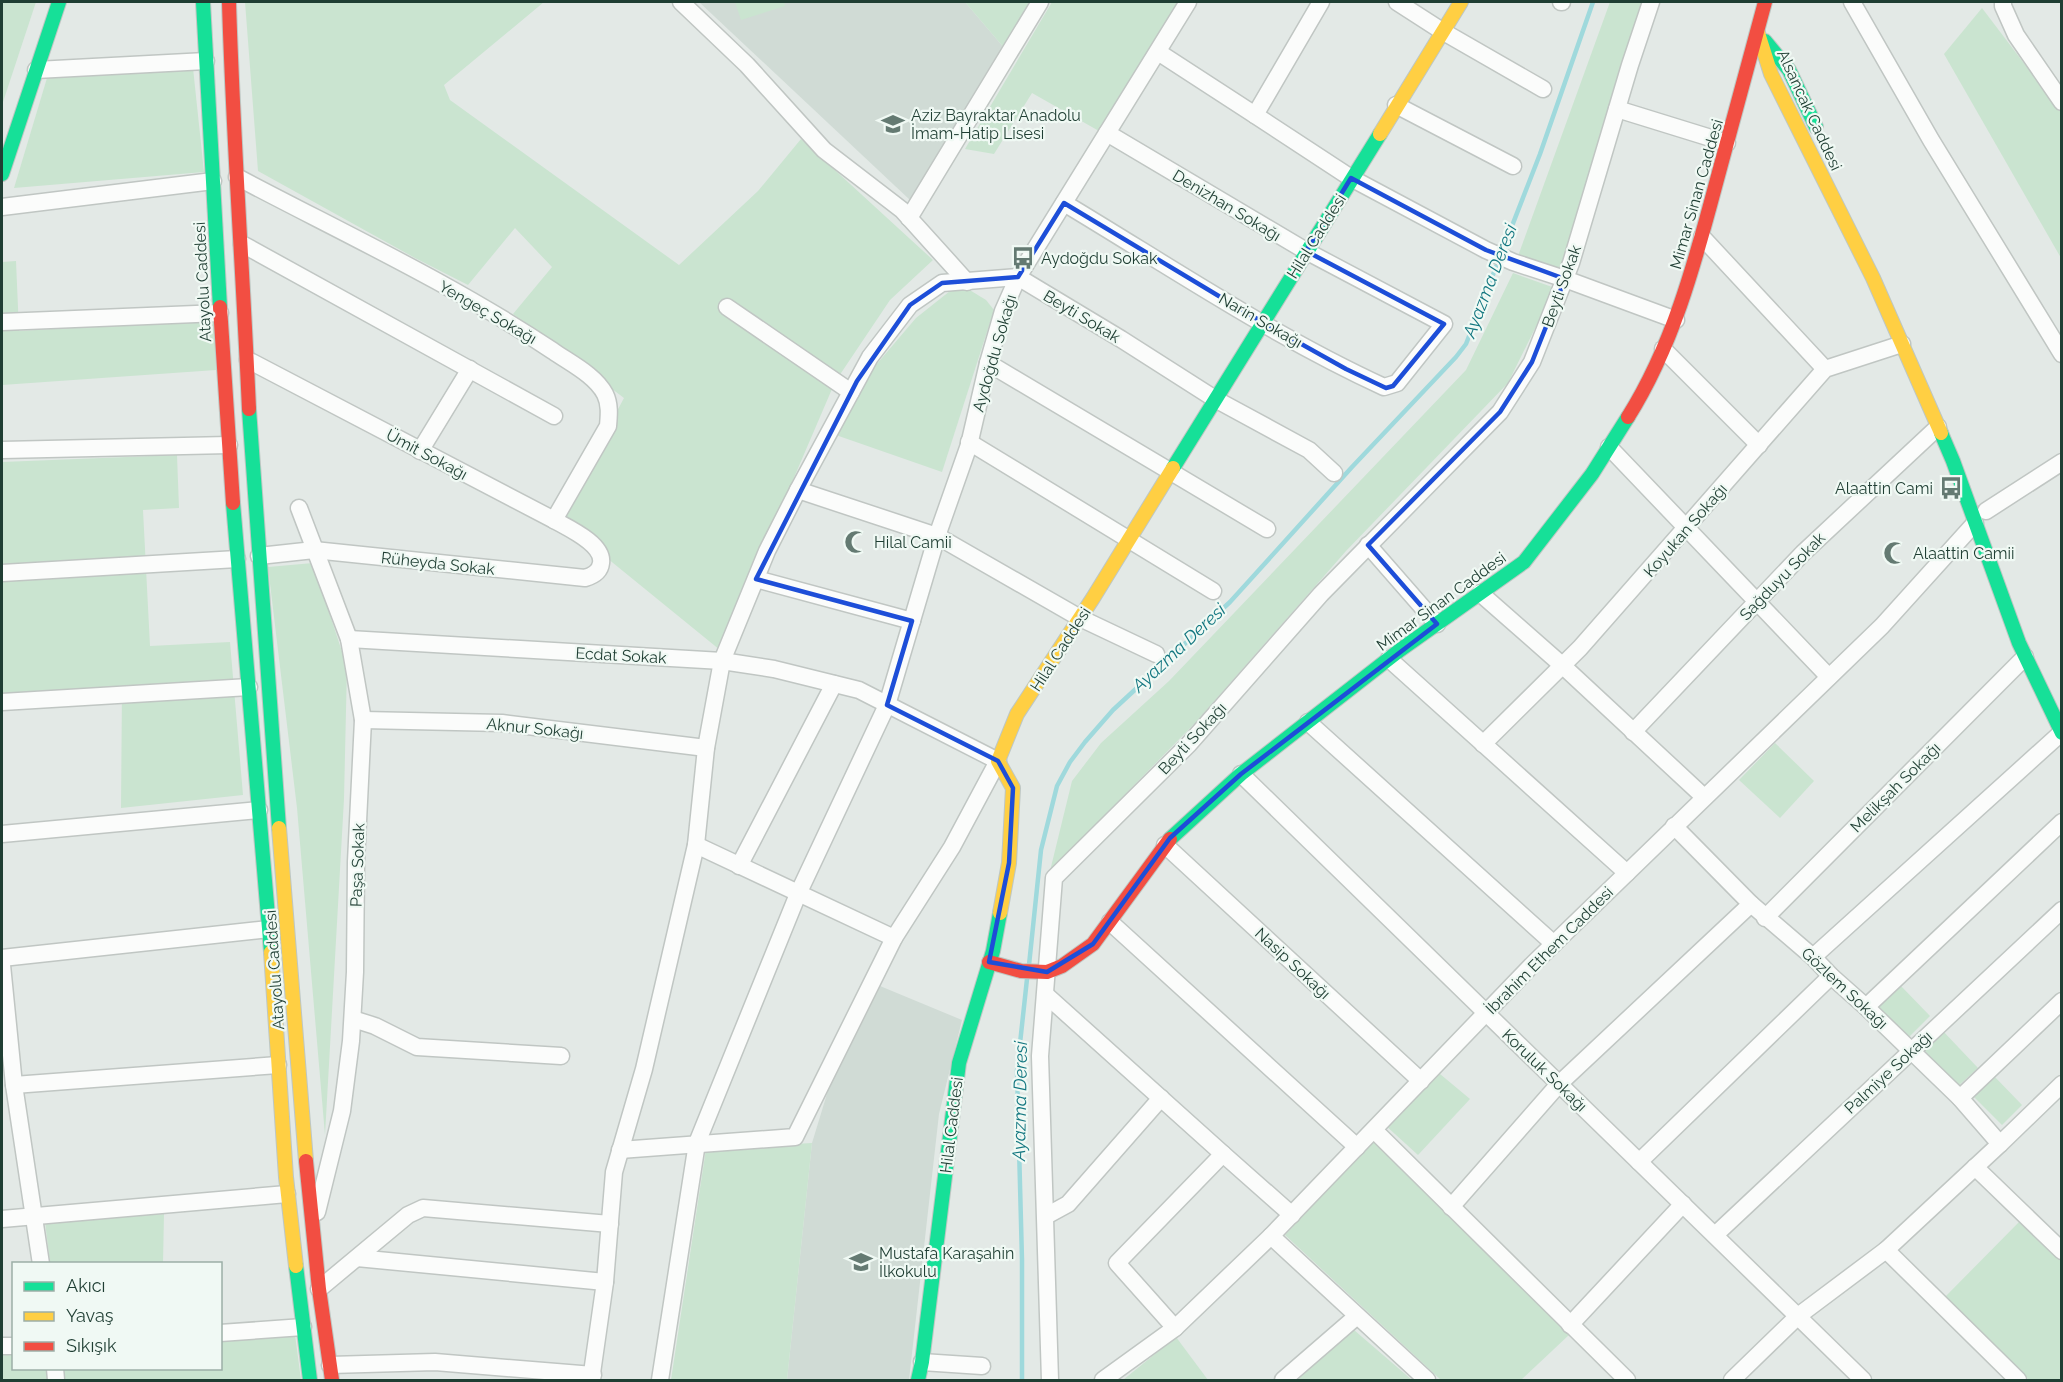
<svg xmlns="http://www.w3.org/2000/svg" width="2063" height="1382" viewBox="0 0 2063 1382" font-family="Raleway,sans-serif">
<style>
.built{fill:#d0dbd5}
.green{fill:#cae4d0}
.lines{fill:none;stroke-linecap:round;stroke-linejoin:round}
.stream{stroke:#9fd9dc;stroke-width:4.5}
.street-casing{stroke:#c0c6c3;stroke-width:19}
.fast-casing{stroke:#bec7c3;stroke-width:16}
.slow-casing{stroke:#bec7c3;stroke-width:16}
.jam-casing{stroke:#bec7c3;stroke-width:16}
.street{stroke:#fbfcfb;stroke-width:16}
.fast{stroke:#16e098;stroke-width:14}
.slow{stroke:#ffcf43;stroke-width:14}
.jam{stroke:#f24e42;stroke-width:14}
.marked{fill:none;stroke:#1d4ed8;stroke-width:4.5;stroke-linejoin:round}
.labels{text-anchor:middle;stroke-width:4.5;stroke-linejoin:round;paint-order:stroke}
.street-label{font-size:16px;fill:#1f3e33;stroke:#f0f9f4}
.poi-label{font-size:16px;fill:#1f3e33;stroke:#f0f9f4;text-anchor:start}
.water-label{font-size:18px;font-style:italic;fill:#137780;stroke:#f0f9f4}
</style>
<rect width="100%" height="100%" fill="#e3e9e6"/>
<g class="built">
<path d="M699,2H965L1005,49L910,200Z"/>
<path d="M880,986L962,1020L939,1114L909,1380H787L812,1143L830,1084Z"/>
</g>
<g class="green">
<path d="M2,2H36L2,105Z"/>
<path d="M245,2H544L444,85L450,100L679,265L758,191L801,139L933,260L890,300L835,382L720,650L559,519L624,398L513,314L552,267L515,228L468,285L415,258L258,171Z"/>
<path d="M735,2H784L785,6L741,20Z"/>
<path d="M965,2H1030L1005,49Z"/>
<path d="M1052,2H1179L1099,131L1032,93L994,154L965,149Z"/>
<path d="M1610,2H1650L1565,273L1518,256Z"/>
<path d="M1982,8L2061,112V258L1944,54Z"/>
<path d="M193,68L204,172L14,188L47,78Z"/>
<path d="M16,261L19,331L214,319L216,370L2,385V262Z"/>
<path d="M1513,273L1555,288L1508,383L1346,551L1196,722L1050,871L1072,781L1101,743L1169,681L1466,370Z"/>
<path d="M968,289L986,300L994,310L942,472L833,434L876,365L916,318L950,291Z"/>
<path d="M177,455L179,508L143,510L150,646L230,642L243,795L121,808L122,688L2,697V462Z"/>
<path d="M313,563L347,667L344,799L325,1135L297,808L268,567Z"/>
<path d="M1775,743L1814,781L1780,818L1739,780Z"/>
<path d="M1899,984L1930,1016L1909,1037L1877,1005Z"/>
<path d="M1941,1029L1978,1068L1958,1086L1922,1048Z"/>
<path d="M1434,1069L1470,1099L1418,1155L1384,1124Z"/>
<path d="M1992,1074L2022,1105L2002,1125L1971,1094Z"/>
<path d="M1376,1138L1570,1334L1521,1380H1441L1285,1235Z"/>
<path d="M812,1143L787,1380H671L706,1149Z"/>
<path d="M164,1214L163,1263H50L45,1222Z"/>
<path d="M2020,1221L2061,1261V1380H2029L1943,1299Z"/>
<path d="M294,1327L301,1380H2V1349L13,1348L14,1368H220L221,1334Z"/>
<path d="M1354,1330L1412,1380H1297Z"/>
<path d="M1176,1337L1208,1380H1123Z"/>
</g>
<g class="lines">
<g class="stream">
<path d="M1029,965L1041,850L1057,786L1070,762L1085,742L1113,710L1230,602L1352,467L1456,357L1466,344L1540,154L1593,2"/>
<path d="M1022,1380V1260L1017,1071L1027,979"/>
</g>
<g class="street-casing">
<g id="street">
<path d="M681,2L747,65L824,150L902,210L967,282"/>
<path d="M1397,2L1442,31L1543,89"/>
<path d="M1561,2H1562"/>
<path d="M1852,2L1931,140L2062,354"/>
<path d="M2003,2V6L2016,35L2062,102"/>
<path d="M1158,52L1255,115L1321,2"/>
<path d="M36,70L206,61"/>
<path d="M1396,105L1513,166"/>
<path d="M1617,109L1727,143"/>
<path d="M1255,115L1351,178L1486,250L1513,262L1565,279L1676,320"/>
<path d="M237,177C343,233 453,284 553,351C570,363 595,375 605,394C610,404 609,415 608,426L554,520"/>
<path d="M1064,203C1169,266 1273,336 1384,387L1397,383L1444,324L1306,251L1107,133"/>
<path d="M2,207L213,181"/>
<path d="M909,218L1040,2"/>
<path d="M1702,237L1825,369"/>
<path d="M242,244L554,416"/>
<path d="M727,307L851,392"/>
<path d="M2,322L220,313"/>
<path d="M1663,349L1759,445"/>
<path d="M248,360L554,520C568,528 604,544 601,563C600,572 592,576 585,578L314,550L259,556"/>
<path d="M988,363L1267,529"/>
<path d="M969,442L1213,591"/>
<path d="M1609,447L1829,677"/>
<path d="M2,450L229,445"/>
<path d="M420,451L470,369"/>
<path d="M798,490L937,536L1080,618L1156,654"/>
<path d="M299,508L349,639L363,720L356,862L355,972L351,1041L342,1111L317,1212"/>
<path d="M1986,511L2062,462"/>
<path d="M1368,545L1437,624"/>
<path d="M2,573L237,559"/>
<path d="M756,579L912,621"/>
<path d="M1480,593L1563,666L1704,797"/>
<path d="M349,639L722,661L774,669L859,690L998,761L952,847L894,938L795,1137L620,1150"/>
<path d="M1389,659L1627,873"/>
<path d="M2,702L249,687"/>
<path d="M363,720L502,723L706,748"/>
<path d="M1308,722L1554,944"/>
<path d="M1633,732L1803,553L1938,427"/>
<path d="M1483,744L1580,648L1825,369L1902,344"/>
<path d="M1241,774L1863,1380"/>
<path d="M2,834L259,810"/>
<path d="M696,845L894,938"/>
<path d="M1165,845L1421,1081"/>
<path d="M739,866L834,684"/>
<path d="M1751,904L1813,957L1831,976L1866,1007L1960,1098L2000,1144L2062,1084"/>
<path d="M1765,918L2025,657"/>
<path d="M1110,922L1357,1147"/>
<path d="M1813,957L2061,733"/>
<path d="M2,958L269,929"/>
<path d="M2,965L14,1085L41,1264"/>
<path d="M1046,995L1223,1154L1117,1263L1175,1328"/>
<path d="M1866,1007L2062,822"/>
<path d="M353,1019L375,1026L417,1047L561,1056"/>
<path d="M14,1085L278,1065"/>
<path d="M1960,1098L2062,1001"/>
<path d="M1374,1130L1627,1380"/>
<path d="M1223,1154L1292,1215"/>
<path d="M1639,1162L1831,976"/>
<path d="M1975,1167L2062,1251"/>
<path d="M1451,1207L1559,1084L1751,904L1674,826"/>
<path d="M1046,1216L1068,1204L1161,1098"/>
<path d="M2,1219L287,1194"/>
<path d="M1715,1235L2062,910"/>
<path d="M1271,1236L1427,1380"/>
<path d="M1886,1250L2018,1380"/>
<path d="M357,1258L605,1282"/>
<path d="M319,1289L408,1215L423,1208L610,1224"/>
<path d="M1570,1325L1683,1204"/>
<path d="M220,1333L303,1327"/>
<path d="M2,1346H14"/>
<path d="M922,1362L982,1366"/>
<path d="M330,1365L435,1362L593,1375"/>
<path d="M55,1368L56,1380"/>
<path d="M591,1380L605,1282L614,1172L644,1069L696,845L706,748L722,661L767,551L798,490L870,357L910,305L942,283L1018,277L1121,339L1215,399L1309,450L1334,473"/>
<path d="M660,1380L697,1143L798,894L887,705L937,536L969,445L988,363L1003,311L1018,277L1188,2"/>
<path d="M1050,1380L1040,1056L1054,878L1189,744L1321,594L1500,412L1532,362L1571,263L1630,65L1651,2"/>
<path d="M1103,1380L1175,1328L1271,1236L1534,963L1882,626L1975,523"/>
<path d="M1283,1380L1357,1316"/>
<path d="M1732,1380L1798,1316L1886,1250L2000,1144"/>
</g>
</g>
<g class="fast-casing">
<g id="fast">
<path d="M203,2L220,307"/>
<path d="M1765,41L1789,70L1816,127"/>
<path d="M2,174L59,2"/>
<path d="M249,409L279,828"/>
<path d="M1941,433L1953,461L2019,643L2062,733"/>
<path d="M1173,468L1380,134"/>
<path d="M233,503L271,952"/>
<path d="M1170,839L1241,774L1400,650L1524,562L1592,474L1628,417"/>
<path d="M296,1266L310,1380"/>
<path d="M918,1380L922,1362L959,1063L993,951L1000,913"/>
</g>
</g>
<g class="slow-casing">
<g id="slow">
<path d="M1758,33L1771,74L1873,278L1941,433"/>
<path d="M1380,134L1461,2"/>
<path d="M279,828L306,1161"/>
<path d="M1000,913L1009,863L1013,788L998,761L1017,714L1093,598L1173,468"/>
<path d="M271,952L286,1177L296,1266"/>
</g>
</g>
<g class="jam-casing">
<g id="jam">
<path d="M229,2C233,138 243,273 249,409"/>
<path d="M220,307L233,503"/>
<path d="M1628,417C1672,347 1694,266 1715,187C1732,125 1748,64 1765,2"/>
<path d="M989,962L1021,971L1047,972L1062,966L1093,944L1170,839"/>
<path d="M306,1161L319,1289L332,1380"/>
</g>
</g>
<use href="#street" class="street"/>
<use href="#fast" class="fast"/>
<use href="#slow" class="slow"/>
<use href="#jam" class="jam"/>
</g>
<path class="marked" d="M1351,178L1486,250L1565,279L1532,362L1500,412L1368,545L1437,624L1241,774L1170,838L1093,944L1047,972L989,962L1009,863L1013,788L998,761L887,705L912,621L756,579L857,381L910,305L942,283L1018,277L1064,203L1262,322L1346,369L1386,388L1393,386L1444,324L1306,251Z"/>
<defs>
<g id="school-bare" transform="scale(1.8)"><path d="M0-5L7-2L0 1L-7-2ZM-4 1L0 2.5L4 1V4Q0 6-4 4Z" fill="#647a72" stroke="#f0f9f4" stroke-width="2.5" paint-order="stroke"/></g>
<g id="bus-bare" transform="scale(1.8)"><path d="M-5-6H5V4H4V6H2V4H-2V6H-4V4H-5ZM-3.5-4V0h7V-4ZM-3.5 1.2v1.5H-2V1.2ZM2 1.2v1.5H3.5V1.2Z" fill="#647a72" stroke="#f0f9f4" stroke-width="2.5" paint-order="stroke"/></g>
<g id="mosque-bare" transform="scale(1.8)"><path d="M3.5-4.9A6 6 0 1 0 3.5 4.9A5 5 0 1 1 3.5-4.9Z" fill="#647a72" stroke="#f0f9f4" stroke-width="2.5" paint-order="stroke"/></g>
</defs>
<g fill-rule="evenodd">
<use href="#school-bare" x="893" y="124"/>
<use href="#bus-bare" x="1023" y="258"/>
<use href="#bus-bare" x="1951" y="488"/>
<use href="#mosque-bare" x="856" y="542"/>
<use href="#mosque-bare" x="1895" y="553"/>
<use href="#school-bare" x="861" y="1262"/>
</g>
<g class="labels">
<g class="street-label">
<text transform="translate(1810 110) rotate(65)" y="6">Alsancak Caddesi</text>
<text transform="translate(1696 194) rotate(-74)" y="6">Mimar Sinan Caddesi</text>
<text transform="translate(1227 205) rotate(31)" y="6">Denizhan Sokağı</text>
<text transform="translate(1316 236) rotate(-58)" y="6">Hilal Caddesi</text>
<text transform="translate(202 282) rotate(-93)" y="6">Atayolu Caddesi</text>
<text transform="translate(1561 286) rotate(-70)" y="6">Beyti Sokak</text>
<text transform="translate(488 312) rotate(30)" y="6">Yengeç Sokağı</text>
<text transform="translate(1082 316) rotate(31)" y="6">Beyti Sokak</text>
<text transform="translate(1261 320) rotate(30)" y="6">Narin Sokağı</text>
<text transform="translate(994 353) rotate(-74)" y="6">Aydoğdu Sokağı</text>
<text transform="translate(427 454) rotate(28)" y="6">Ümit Sokağı</text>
<text transform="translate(1685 530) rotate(-49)" y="6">Koyukan Sokağı</text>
<text transform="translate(438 563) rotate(6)" y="6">Rüheyda Sokak</text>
<text transform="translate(1782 576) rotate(-46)" y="6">Sağduyu Sokak</text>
<text transform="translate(1441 601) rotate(-36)" y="6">Mimar Sinan Caddesi</text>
<text transform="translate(1060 649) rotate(-57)" y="6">Hilal Caddesi</text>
<text transform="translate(621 655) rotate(3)" y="6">Ecdat Sokak</text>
<text transform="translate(535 728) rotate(6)" y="6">Aknur Sokağı</text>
<text transform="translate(1192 738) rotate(-47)" y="6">Beyti Sokağı</text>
<text transform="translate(1895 787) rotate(-45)" y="6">Melikşah Sokağı</text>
<text transform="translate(357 865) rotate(-88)" y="6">Paşa Sokak</text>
<text transform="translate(1549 950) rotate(-45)" y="6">İbrahim Ethem Caddesi</text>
<text transform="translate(1293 963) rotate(43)" y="6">Nasip Sokağı</text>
<text transform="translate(274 970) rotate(-94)" y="6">Atayolu Caddesi</text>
<text transform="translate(1845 988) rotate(43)" y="6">Gözlem Sokağı</text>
<text transform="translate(1545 1070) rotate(44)" y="6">Koruluk Sokağı</text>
<text transform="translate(1888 1072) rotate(-43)" y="6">Palmiye Sokağı</text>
<text transform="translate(951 1125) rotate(-83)" y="6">Hilal Caddesi</text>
</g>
<g class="poi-label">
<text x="911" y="121">Aziz Bayraktar Anadolu<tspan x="911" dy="18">İmam-Hatip Lisesi</tspan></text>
<text x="1041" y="264">Aydoğdu Sokak</text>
<text x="1933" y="494" text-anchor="end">Alaattin Cami</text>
<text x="874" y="548">Hilal Camii</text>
<text x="1913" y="559">Alaattin Camii</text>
<text x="879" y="1259">Mustafa Karaşahin<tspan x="879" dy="18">İlkokulu</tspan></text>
</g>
<g class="water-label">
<text transform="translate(1490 281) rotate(-69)" y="6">Ayazma Deresi</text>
<text transform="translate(1179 648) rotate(-43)" y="6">Ayazma Deresi</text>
<text transform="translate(1020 1101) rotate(-89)" y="6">Ayazma Deresi</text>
</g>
</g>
<rect width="2063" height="1382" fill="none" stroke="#1f3e33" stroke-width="6"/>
<rect x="12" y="1262" width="210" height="108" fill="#f0f9f4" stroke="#9caea7" stroke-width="1.5"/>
<rect x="24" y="1282" width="30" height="9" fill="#16e098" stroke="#9caea7" stroke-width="1.5"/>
<text x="66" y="1292" font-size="18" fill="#1f3e33">Akıcı</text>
<rect x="24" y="1312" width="30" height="9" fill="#ffcf43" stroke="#9caea7" stroke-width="1.5"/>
<text x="66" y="1322" font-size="18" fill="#1f3e33">Yavaş</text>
<rect x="24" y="1342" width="30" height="9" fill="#f24e42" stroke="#9caea7" stroke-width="1.5"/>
<text x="66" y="1352" font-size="18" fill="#1f3e33">Sıkışık</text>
</svg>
